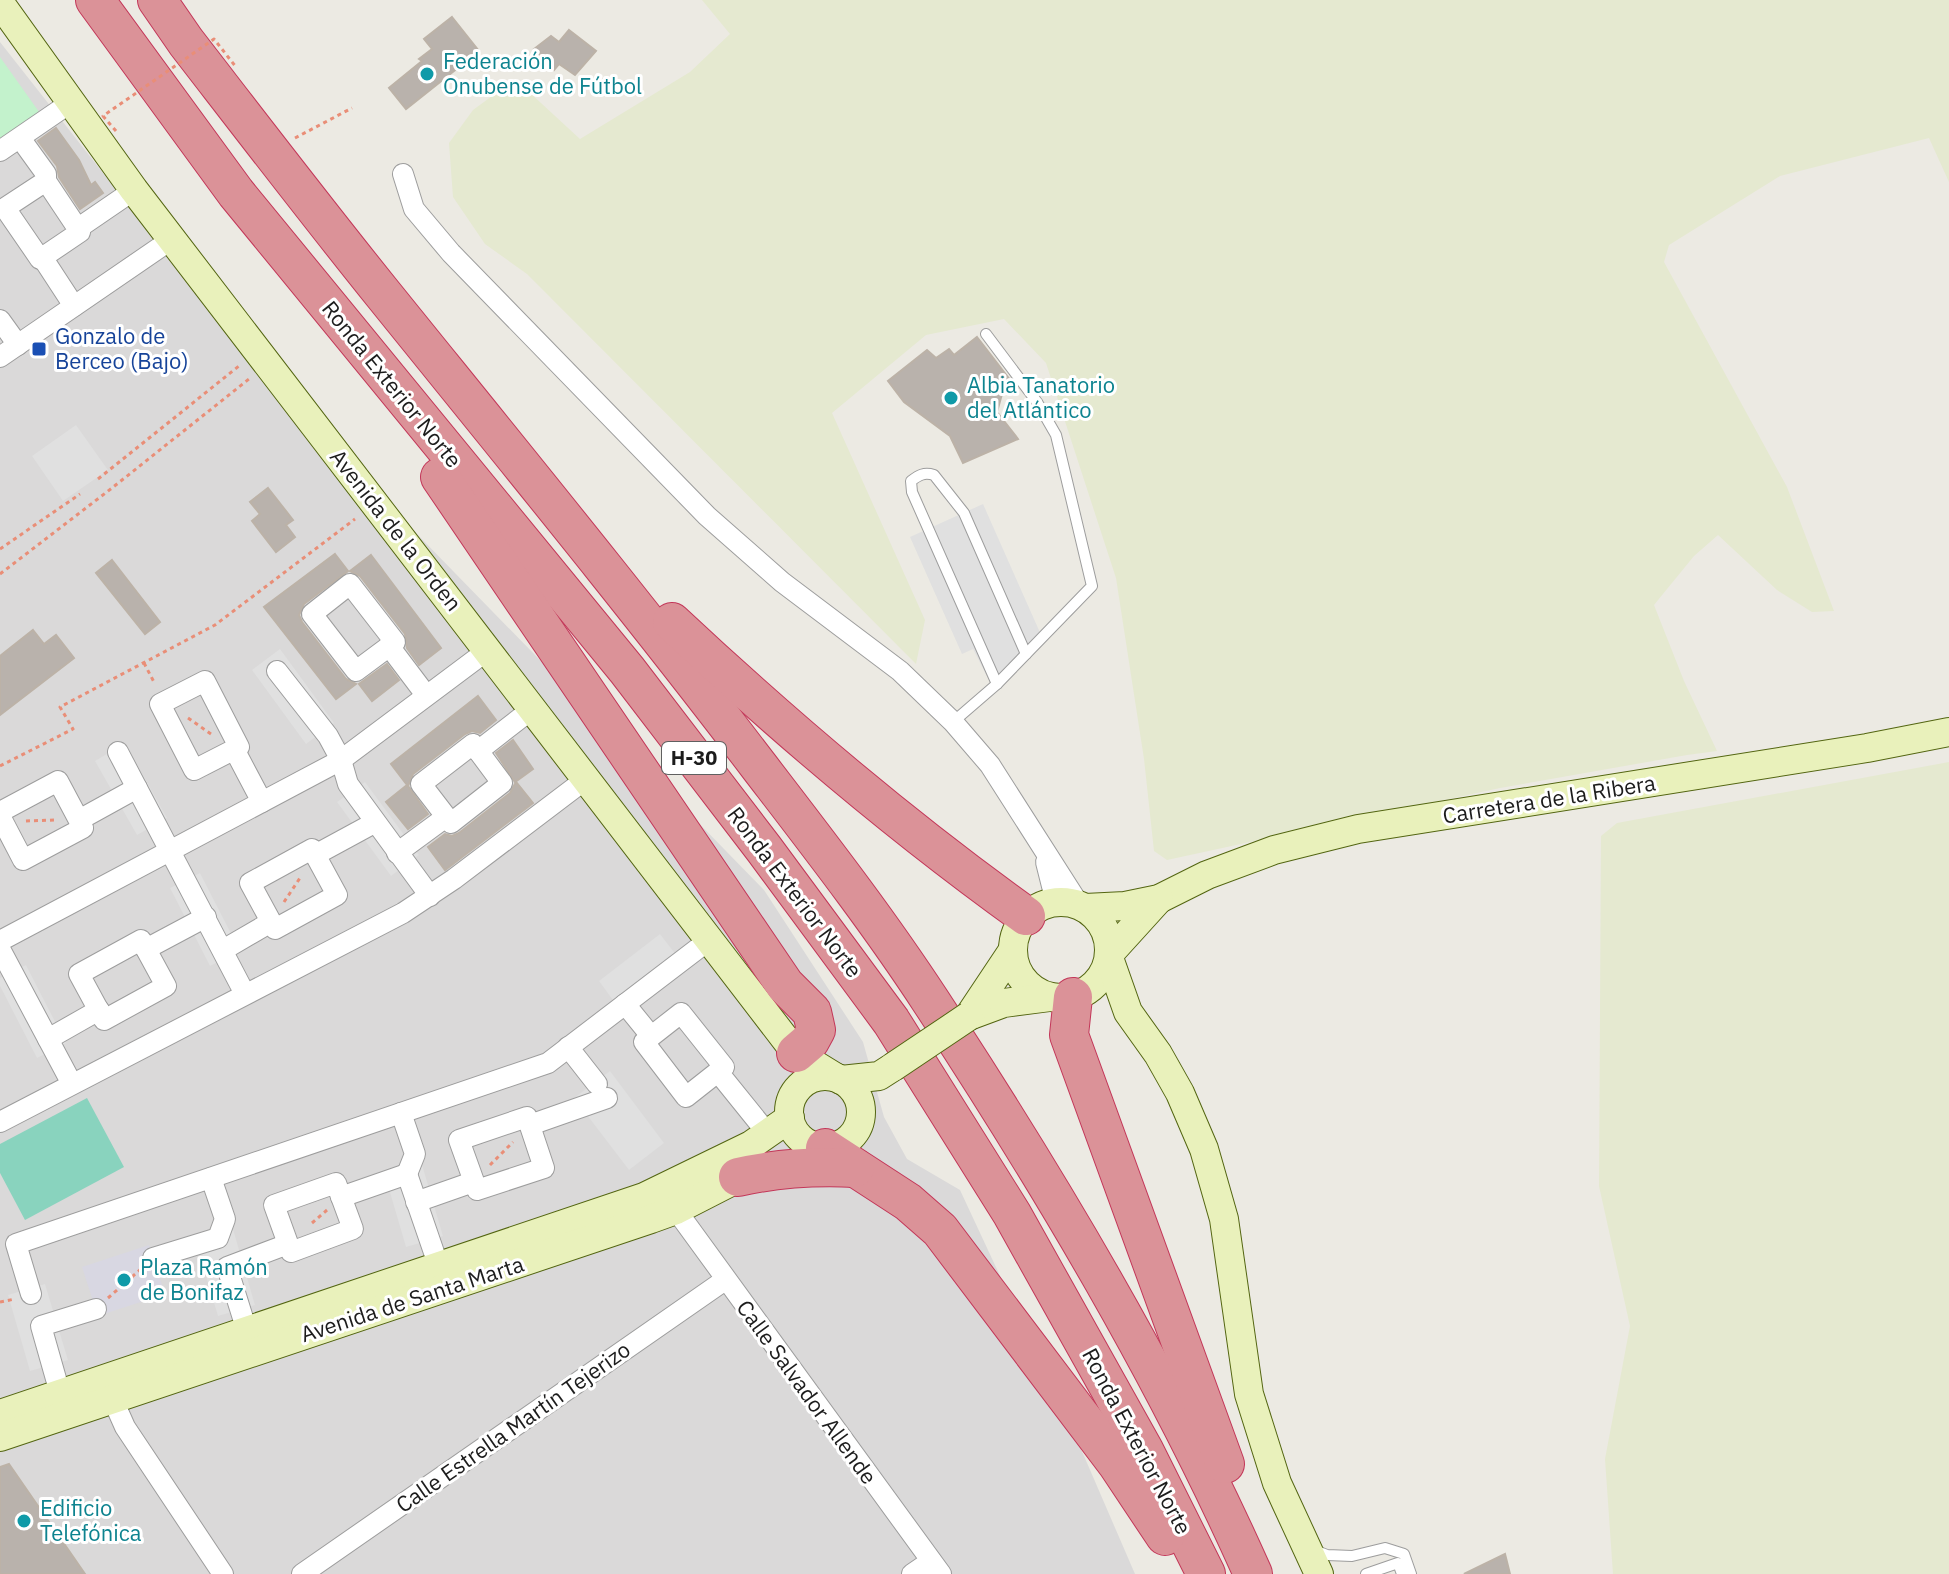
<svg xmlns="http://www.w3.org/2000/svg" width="1949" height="1574" viewBox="0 0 1949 1574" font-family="'IBM Plex Sans',sans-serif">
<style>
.residential{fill:#dad9d9}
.farmland{fill:#e5e9d0}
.park{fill:#c3f2cc}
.pitch{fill:#89d3be}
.parking{fill:#e0e0e0}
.plaza{fill:#d8d7e2}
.building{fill:#b9b2ac;stroke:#bcb2a7;stroke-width:2}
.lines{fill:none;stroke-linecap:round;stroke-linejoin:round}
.lane-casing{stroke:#9d9d9d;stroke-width:12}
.street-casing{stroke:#9d9d9d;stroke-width:22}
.secondary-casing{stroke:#536511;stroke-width:30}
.highway-casing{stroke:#c33759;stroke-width:40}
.path{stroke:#e98e77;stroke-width:3;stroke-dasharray:4 4;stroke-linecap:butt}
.lane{stroke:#fff;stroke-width:10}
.street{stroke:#fff;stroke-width:20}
.secondary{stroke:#e9f1bb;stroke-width:28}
.highway{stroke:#db9298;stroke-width:38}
.secondary-bridge-casing{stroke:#536511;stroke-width:30;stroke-linecap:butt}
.path-bridge{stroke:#e98e77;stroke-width:3;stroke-dasharray:4 4;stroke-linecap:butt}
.secondary-bridge{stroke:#e9f1bb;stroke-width:28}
.culture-dot{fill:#0f9aa8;stroke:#fff;stroke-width:3}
.transit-dot{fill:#1a4fb4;stroke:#fff;stroke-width:3}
.labels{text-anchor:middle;stroke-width:6;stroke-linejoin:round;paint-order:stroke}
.shield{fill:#fff;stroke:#606060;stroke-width:2}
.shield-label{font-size:20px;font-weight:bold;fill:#1c1c1c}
.culture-label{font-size:22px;fill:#0d838f;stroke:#fff;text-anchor:start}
.transit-label{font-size:22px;fill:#164399;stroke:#fff;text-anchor:start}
.street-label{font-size:22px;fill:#1c1c1c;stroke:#fff}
</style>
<rect width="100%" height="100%" fill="#eceae3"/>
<path class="residential" d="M0,42L262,375L764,890L863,1042L884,1117L907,1159L960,1190L1084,1456L1135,1574H0Z"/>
<g class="farmland">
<path d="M702,0H1949V182L1929,138L1780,176L1669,245L1664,262L1787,487L1834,611L1812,612L1777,590L1718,535L1694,556L1654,605L1684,681L1717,751L1687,755L1500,788L1167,860L1154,851L1144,759L1116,578L1046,363L1004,319L926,335L832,413L925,620L916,664L527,274L485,244L453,197L449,143L473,110L503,88L528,91L580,139L690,72L730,34Z"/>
<path d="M1949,762V1574H1613L1605,1459L1630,1326L1599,1186L1601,836L1617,823Z"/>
</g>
<path class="park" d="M0,57L42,116L0,146Z"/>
<path class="pitch" d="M87,1098L124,1167L25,1220L0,1173V1144Z"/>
<g class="parking">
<path d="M76,425L108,470L63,501L32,456Z"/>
<path d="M983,504L1042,637L993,688L973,649L962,654L910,537Z"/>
<path d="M280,649L334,723L306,744L252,670Z"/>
<path d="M125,743L167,818L137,835L95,761Z"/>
<path d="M365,782L419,855L391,876L337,802Z"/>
<path d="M200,873L240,951L210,966L170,888Z"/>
<path d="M660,934L677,956L615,1003L599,981Z"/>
<path d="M26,965L66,1043L37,1058L0,986V978Z"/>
<path d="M610,1071L664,1143L629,1170L574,1098Z"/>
<path d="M421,1161L443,1236L406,1247L384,1172Z"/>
<path d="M233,1229L255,1305L218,1316L195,1240Z"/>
<path d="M45,1284L68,1360L30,1371L8,1295Z"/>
</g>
<path class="plaza" d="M149,1245L165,1294L98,1316L82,1267Z"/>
<g class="building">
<path d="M452,17L479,51L406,109L389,88L422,61L419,59L432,49L424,39Z"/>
<path d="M569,30L596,51L575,75L559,64L554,70L534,49L551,36L559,42Z"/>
<path d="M56,128L79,160L91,185L95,182L103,193L80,209L59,177L57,166L38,141Z"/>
<path d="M977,337L1014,385L1002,394L997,412L1018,439L963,463L950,436L904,402L888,381L927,350L936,358L949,349L954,355Z"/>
<path d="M268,488L293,520L286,525L295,537L276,552L252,521L260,514L250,502Z"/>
<path d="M335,554L348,571L304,604L299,615L302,622L346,679L356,684L336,699L264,607Z"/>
<path d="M371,555L441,648L419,665L407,648L405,634L360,576L350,571Z"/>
<path d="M112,560L160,622L145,634L96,573Z"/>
<path d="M33,630L44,644L56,635L74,658L0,715V656Z"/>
<path d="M387,664L399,680L372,701L359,684Z"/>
<path d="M478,696L496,720L480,733L472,731L465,734L413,774L408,786L428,814L408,829L386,802L407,785L391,764Z"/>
<path d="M513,740L533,769L515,782L496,753Z"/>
<path d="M516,782L533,803L445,870L428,847L445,834L452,836L459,833L510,793Z"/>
<path d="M9,1464L85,1574H0V1467Z"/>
<path d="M1505,1554L1510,1574H1464Z"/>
</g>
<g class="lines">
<g class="lane-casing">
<g id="lane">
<path d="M997,684L912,492L911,481C919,475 924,472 934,475L964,513L1026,654"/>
<path d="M953,722L997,684L1092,586L1056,435L1037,402L986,334"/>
<path d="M1314,1550L1327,1555L1352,1556L1385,1548L1404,1554L1411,1574"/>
<path d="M1366,1574L1398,1563L1402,1574"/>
</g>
</g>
<g class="street-casing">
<g id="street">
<path d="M20,138L46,174V181L80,232L40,259L5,208L46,181"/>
<path d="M0,151L70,103"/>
<path d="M403,174L414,209L451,253L707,516L782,582L900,671L953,722L990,765L1080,906"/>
<path d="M77,229L134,190"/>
<path d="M42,257L74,306"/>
<path d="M0,320L18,345"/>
<path d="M0,357L172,239"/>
<path d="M350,584L395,642L356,671L312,614Z"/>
<path d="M389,646L426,695"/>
<path d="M277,671L328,736L341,760L348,784L430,896"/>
<path d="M205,681L239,747L194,770L160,704Z"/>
<path d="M473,744L502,783L451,823L421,784Z"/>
<path d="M234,749L262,802"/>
<path d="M478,751L532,709"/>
<path d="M118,752L245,994"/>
<path d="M0,812L58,781L83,828L23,860L0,816"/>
<path d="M79,820L137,788"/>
<path d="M312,849L337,895L275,929L250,883Z"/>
<path d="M397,853L446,817"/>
<path d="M315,855L374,823"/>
<path d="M1046,862L1056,902"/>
<path d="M141,940L166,986L104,1020L79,974Z"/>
<path d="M0,941L341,760L488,650"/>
<path d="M0,949L72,1084"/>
<path d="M146,949L206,917"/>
<path d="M223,950L271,922"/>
<path d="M625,1004L651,1036"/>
<path d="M681,1013L724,1067L686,1097L644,1042Z"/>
<path d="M48,1039L99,1010"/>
<path d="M568,1047L597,1084"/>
<path d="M718,1072L768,1134"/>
<path d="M401,1113L415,1154L407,1174"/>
<path d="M527,1117L544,1168L477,1190L459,1140Z"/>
<path d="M0,1122L403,913L454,879L586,779"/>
<path d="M530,1125L607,1098"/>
<path d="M407,1174L439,1267"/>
<path d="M336,1183L353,1229L291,1252L274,1205Z"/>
<path d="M341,1197L407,1174"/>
<path d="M416,1202L473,1182"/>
<path d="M676,1210L941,1574"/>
<path d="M153,1258L218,1238L225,1219L211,1178"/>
<path d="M31,1294L16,1244L548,1063L709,940"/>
<path d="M247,1331L227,1267L288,1244"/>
<path d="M60,1393L41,1326L96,1309"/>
<path d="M113,1400L125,1427L223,1574"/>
<path d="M302,1574L725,1280"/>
<path d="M912,1574L931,1561"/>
</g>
</g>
<g class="secondary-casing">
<g id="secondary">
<path d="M0,3L134,190L796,1053L835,1077"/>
<circle cx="1061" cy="950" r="48"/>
<path d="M1085,908L1125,906L1159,899L1207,875L1274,850L1358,829L1867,748L1949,732"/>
<path d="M1110,953L1159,899"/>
<path d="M1109,958L1128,1012L1158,1054L1180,1093L1204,1149L1224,1219L1249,1394L1277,1483L1319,1574"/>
<path d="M969,1016L1004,1003L1050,997"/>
<path d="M969,1016L1013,950"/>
<circle cx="825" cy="1112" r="36"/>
<path d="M841,1080L879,1076L893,1067"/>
<path d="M0,1414L644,1197L751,1145L790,1118"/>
<path d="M0,1437L651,1219L676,1210L756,1169"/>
</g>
</g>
<g class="highway-casing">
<g id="highway">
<path d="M95,0L236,193L627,670L764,849L891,1021L1012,1214L1144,1450L1206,1574"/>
<path d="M157,0L186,42C251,126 316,211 383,294C509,450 636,605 758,765C817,842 877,919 930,1000C1050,1183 1164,1374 1253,1574"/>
<path d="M440,477L785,985L812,1012L816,1030L810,1041L796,1053"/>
<path d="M672,622C783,726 902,827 1026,916"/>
<path d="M1073,997L1069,1035L1225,1464"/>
<path d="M825,1148L908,1202L940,1230L1117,1464L1165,1536"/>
<path d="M738,1177C778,1168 814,1166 855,1168"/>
</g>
</g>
<g class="path">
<path d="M295,138L352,108"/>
<path d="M98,479L239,366"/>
<path d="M0,549L80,494"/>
<path d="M0,574L112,488L249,379"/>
<path d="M144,663L155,684"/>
<path d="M188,718L211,734"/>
<path d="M0,766L73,729L60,707L215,625L355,519"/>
<path d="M26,821L55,820"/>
<path d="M284,902L300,878"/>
<path d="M490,1165L513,1142"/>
<path d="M312,1223L327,1210"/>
<path d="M108,1298L141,1269"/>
<path d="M0,1302L15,1299"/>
</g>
<use href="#lane" class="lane"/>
<use href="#street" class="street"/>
<use href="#secondary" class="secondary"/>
<use href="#highway" class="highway"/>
<g class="secondary-bridge-casing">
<path id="secondary-bridge" d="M893,1067L969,1016"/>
</g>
<path class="path-bridge" d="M116,131L103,116L214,39L236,67"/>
<use href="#secondary-bridge" class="secondary-bridge"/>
</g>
<g class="culture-dot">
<circle cx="427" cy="74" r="8"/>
<circle cx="951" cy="398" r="8"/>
<circle cx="124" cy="1280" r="8"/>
<circle cx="24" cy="1521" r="8"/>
</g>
<rect class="transit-dot" x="31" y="341" width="16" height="16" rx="4"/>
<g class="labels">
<rect class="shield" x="662" y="742" width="64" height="32" rx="6"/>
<g class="shield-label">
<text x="694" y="765">H-30</text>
</g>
<g class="culture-label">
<text x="443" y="69">Federación<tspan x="443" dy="25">Onubense de Fútbol</tspan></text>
<text x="967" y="393">Albia Tanatorio<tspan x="967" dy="25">del Atlántico</tspan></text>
<text x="140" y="1275">Plaza Ramón<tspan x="140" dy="25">de Bonifaz</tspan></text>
<text x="40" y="1516">Edificio<tspan x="40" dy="25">Telefónica</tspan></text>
</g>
<g class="transit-label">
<text x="55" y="344">Gonzalo de<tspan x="55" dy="25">Berceo (Bajo)</tspan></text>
</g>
<g class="street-label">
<text transform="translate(392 384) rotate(51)" y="8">Ronda Exterior Norte</text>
<text transform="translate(396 530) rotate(52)" y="8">Avenida de la Orden</text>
<text transform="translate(1549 799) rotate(-9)" y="8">Carretera de la Ribera</text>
<text transform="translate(795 892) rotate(53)" y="8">Ronda Exterior Norte</text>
<text transform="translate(412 1299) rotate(-18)" y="8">Avenida de Santa Marta</text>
<text transform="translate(807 1392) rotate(54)" y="8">Calle Salvador Allende</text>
<text transform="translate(513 1427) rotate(-35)" y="8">Calle Estrella Martín Tejerizo</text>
<text transform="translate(1137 1441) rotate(62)" y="8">Ronda Exterior Norte</text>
</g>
</g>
</svg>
